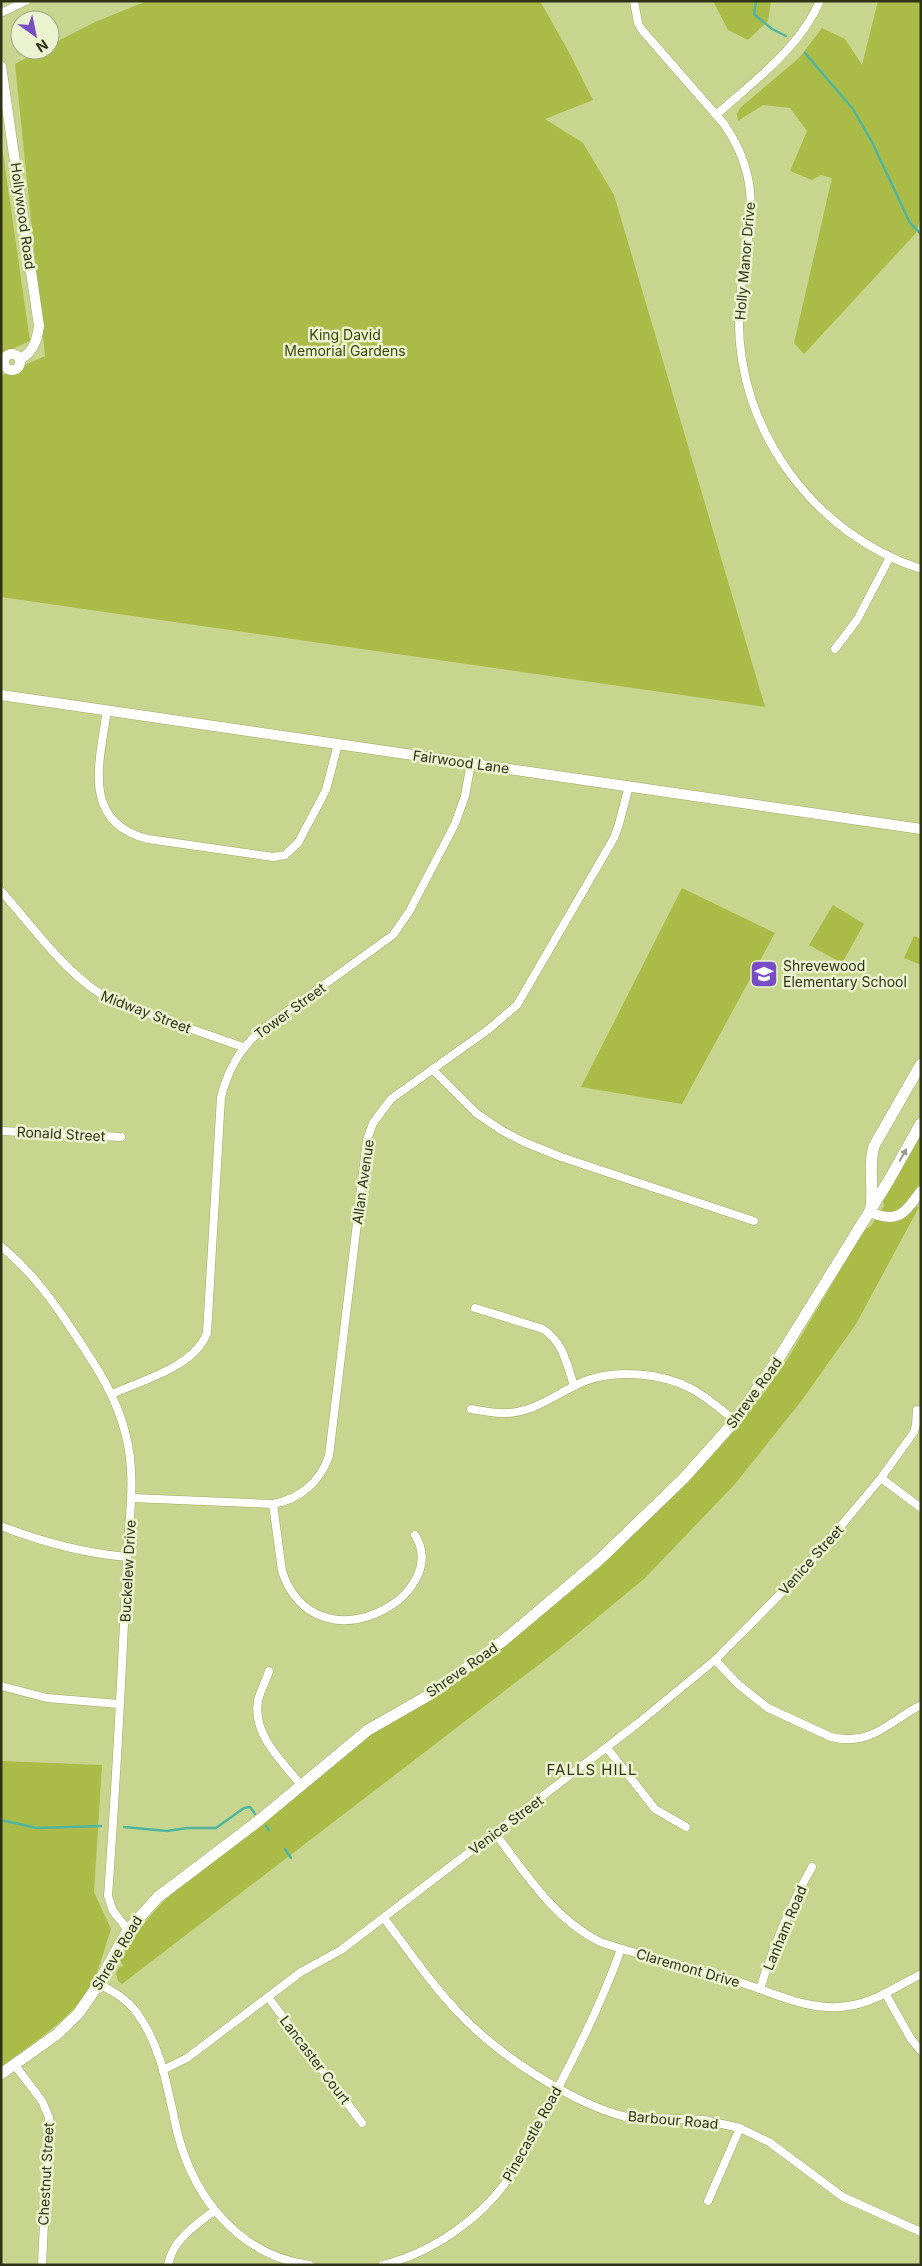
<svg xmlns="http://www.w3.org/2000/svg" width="922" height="2266" viewBox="0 0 922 2266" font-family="Inter,sans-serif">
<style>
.green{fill:#aabb47}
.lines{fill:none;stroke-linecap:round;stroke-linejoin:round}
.stream{stroke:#50b59f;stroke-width:2.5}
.minor-casing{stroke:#9eaa65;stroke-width:9}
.tertiary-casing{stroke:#9eaa65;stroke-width:11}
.secondary-casing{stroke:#9eaa65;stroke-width:12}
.minor{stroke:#fff;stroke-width:8}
.tertiary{stroke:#fff;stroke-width:10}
.secondary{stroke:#fff;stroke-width:11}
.oneway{fill:#97998a}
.labels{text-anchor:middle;stroke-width:5;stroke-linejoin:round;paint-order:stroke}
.street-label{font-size:14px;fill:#2f3316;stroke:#ebf2cf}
.park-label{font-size:14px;fill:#3b4307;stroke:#ebf2cf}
.poi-label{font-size:14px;fill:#2f3316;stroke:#ebf2cf;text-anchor:start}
.neighbourhood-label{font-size:15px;letter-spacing:1px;fill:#2f3316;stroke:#ebf2cf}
</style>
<rect width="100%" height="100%" fill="#c8d58e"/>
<g class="green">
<path d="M147,1H540L571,56L593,100L545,119L583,143L614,195L765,707L1,597V376L45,356L15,64L41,50H50V45L95,22Z"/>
<path d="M713,1H771L768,21L748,40L728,30Z"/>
<path d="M878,1H921V217L916,233L804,354L794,343L832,178L821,175L812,180L790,171L807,131L790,108L763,105L738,121L737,114L740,108L799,58L822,28L845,39L862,65Z"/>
<path d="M1,139L30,341L1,354Z"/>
<path d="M682,888L775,933L682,1104L581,1087Z"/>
<path d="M833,905L864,924L842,963L809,945Z"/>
<path d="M914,936L921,939V965L904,958Z"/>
<path d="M921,1135V1183L904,1205L919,1207L856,1324L802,1400L735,1484L645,1578L558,1650L122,1984L118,1981L116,1973L119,1967L123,1966L120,1960C133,1936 149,1916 169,1896L304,1790L355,1745L475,1668L539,1618L589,1576L645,1523L736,1428L760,1398L787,1360L864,1230L871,1226L884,1206L883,1201Z"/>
<path d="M1,1761L102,1765L94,1892L111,1929C105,1947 100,1967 92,1984C75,2017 31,2044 1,2067Z"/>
</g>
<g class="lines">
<g class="stream">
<path d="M756,1L754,14L772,29L786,36"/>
<path d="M805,53L853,109L872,142L910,223L921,234"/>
<path d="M1,1820L37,1828L101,1826"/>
<path d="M266,1826L269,1830"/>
<path d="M124,1827L167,1831L187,1828H216L244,1808L250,1807L255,1814"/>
<path d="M285,1849L291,1858"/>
</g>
<g class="minor-casing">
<g id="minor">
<path d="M634,1L638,23L642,30L724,124C772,194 741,240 739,315C736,428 813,534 921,569"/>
<path d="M1,13L26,1"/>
<path d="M716,115C755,80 798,50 820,1"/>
<path d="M835,649L857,620L890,557"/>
<path d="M107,710C100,761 80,822 148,839L273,857L285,855L298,843L326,790L338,744"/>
<path d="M1,891C35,929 69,979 114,1002L243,1047"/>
<path d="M432,1069L476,1113L501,1130L524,1142L561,1157L754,1221"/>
<path d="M1,1131L121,1137"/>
<path d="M1,1246C32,1272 54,1302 76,1336C96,1366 116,1396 125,1432C137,1475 129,1517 127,1560C122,1672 116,1784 108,1896L113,1911L128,1930"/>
<path d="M475,1308L543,1329C563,1342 567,1364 574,1386"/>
<path d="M112,1394C143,1380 194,1367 207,1333L221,1097C228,1070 239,1050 260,1031L393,935L409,912L455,824L465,796L471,763"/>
<path d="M471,1409C483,1411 496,1414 508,1413C536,1412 560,1391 585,1381C616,1369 663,1373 692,1389C708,1398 721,1409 735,1421"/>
<path d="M881,1478L921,1508"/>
<path d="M132,1498L273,1504C300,1499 320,1482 329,1456L367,1140L373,1123L391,1099L489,1029L517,1005L614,838L619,824L629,786"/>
<path d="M273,1504L282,1571C315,1671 453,1597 415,1535"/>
<path d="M1,1526C42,1542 83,1553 127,1557"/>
<path d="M715,1660L739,1685L768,1708L831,1737C871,1747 888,1722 921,1705"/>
<path d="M269,1671C266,1681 260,1691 258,1701C252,1735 283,1762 302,1786"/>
<path d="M1,1686L47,1698L119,1704"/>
<path d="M607,1748L655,1809L686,1827"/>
<path d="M495,1833C526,1874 553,1918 600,1942C647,1958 695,1968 742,1983C777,1994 811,2012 848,2006C875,2002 898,1986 921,1974"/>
<path d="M384,1918C408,1950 431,1984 459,2013C497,2054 571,2103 626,2117L704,2120L740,2128L769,2142L843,2197L921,2232"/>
<path d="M99,1984C114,1992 127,1999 137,2013C163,2048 168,2094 178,2135C195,2200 241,2256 310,2265"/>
<path d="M760,1989C773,1947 790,1906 812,1867"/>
<path d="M885,1993L911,2039L921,2051"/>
<path d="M268,1997L362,2123"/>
<path d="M14,2064L42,2101L49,2117L42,2265"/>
<path d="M163,2070L187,2058L301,1972L341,1950L637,1724L715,1660L804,1570L881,1478L914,1432L916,1425L917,1410"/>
<path d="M708,2201L740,2128"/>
<path d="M168,2265C173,2239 195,2226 214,2211"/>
<path d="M383,2265C434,2252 482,2218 511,2175C530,2147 544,2114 560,2084C583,2040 604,1997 621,1949"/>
</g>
</g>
<g class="tertiary-casing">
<g id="tertiary">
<path d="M1,66L39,326C37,340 33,353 20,359"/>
<circle cx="12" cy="362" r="8"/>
<path d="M1,695L921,829"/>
<path d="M870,1212C898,1224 904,1214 921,1191"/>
</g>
</g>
<g class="secondary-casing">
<g id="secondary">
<path d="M871,1207C874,1186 868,1165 874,1146L921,1064"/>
<path d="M1,2074L56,2035L78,2014L94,1991L128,1930L158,1897L257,1822L368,1730L429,1695L504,1640L598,1561L684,1478L735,1421L780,1356L889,1180L921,1123"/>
</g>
</g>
<use href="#minor" class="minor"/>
<use href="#tertiary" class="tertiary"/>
<use href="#secondary" class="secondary"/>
</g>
<defs><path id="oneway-solid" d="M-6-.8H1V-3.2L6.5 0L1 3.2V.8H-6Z" transform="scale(1.25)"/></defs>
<use class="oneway" href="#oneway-solid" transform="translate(903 1155) rotate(-61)"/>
<defs>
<g id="school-square" transform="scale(1.4375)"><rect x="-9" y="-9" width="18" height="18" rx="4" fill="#784cc4" stroke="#ebf2cf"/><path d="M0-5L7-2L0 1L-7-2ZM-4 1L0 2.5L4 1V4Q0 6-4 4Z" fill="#fff"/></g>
</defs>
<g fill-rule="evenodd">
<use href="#school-square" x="764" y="974"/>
</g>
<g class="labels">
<g class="street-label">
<text transform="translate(23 216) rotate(82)" y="5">Hollywood Road</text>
<text transform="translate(745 261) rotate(-85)" y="5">Holly Manor Drive</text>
<text transform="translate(461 762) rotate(8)" y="5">Fairwood Lane</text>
<text transform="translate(290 1011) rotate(-36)" y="5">Tower Street</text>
<text transform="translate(146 1012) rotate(21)" y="5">Midway Street</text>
<text transform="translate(61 1134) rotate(3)" y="5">Ronald Street</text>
<text transform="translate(363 1182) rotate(-82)" y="5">Allan Avenue</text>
<text transform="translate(754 1393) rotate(-54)" y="5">Shreve Road</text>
<text transform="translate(811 1560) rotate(-48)" y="5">Venice Street</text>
<text transform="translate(128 1571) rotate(-87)" y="5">Buckelew Drive</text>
<text transform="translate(462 1670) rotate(-35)" y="5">Shreve Road</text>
<text transform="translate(506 1825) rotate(-37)" y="5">Venice Street</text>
<text transform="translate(785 1928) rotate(-67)" y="5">Lanham Road</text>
<text transform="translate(117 1953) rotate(-59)" y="5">Shreve Road</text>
<text transform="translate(688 1968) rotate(16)" y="5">Claremont Drive</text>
<text transform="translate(315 2060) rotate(53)" y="5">Lancaster Court</text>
<text transform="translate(673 2120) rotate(5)" y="5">Barbour Road</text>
<text transform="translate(532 2134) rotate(-61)" y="5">Pinecastle Road</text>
<text transform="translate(46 2174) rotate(-87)" y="5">Chestnut Street</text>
</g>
<g class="park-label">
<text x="345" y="340">King David<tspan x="345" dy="16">Memorial Gardens</tspan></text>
</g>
<g class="poi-label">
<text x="783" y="971">Shrevewood<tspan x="783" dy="16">Elementary School</tspan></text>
</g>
<g class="neighbourhood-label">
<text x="592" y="1775">FALLS HILL</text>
</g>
</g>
<rect width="922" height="2266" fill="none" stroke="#2f3316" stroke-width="5"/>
<g transform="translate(35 35) rotate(147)"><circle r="24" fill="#ebf2cf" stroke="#a0a685"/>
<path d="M0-4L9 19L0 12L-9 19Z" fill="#784cc4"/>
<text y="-8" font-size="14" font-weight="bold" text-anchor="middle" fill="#2f3316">N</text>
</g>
</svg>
